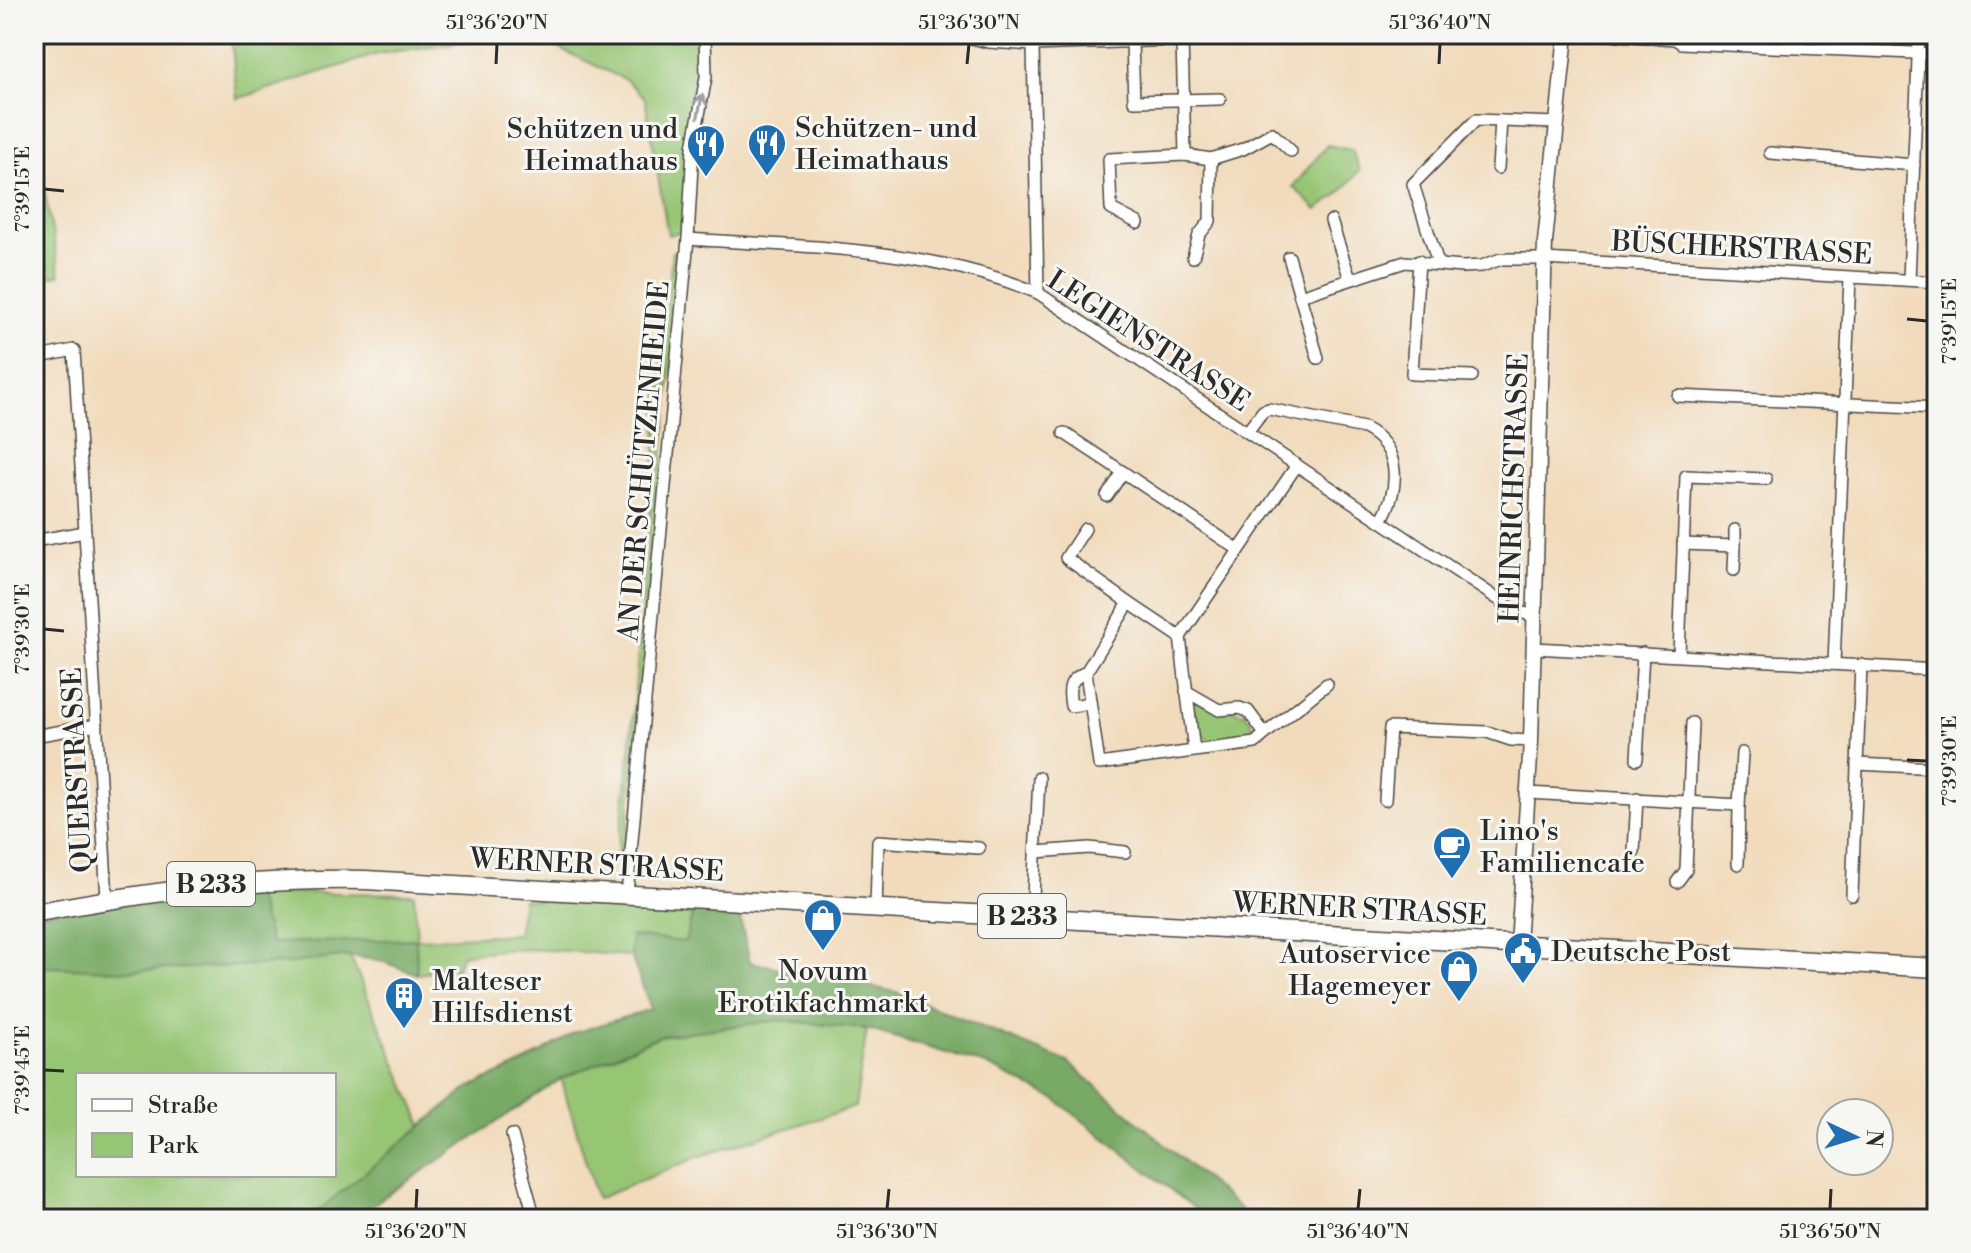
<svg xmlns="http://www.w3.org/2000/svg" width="1971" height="1253" viewBox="0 0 1971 1253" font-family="'Libre Bodoni',serif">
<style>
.green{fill:#96c573;stroke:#60784f;stroke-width:2;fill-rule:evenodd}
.forest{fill:#78aa65;stroke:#526a48;stroke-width:2}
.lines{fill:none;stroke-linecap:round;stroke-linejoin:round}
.minor-casing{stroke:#494541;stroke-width:14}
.tertiary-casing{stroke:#494541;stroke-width:17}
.primary-casing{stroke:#494541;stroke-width:21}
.minor{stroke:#fff;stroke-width:11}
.tertiary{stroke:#fff;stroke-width:14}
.primary{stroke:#fff;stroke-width:18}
.oneway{stroke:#a0a0a0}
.ticks{fill:none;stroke:#2b2b2b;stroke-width:3}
.labels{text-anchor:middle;stroke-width:6;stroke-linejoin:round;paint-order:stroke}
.shield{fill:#f6f6f2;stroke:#686867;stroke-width:2}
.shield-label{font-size:26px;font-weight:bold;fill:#2b2b2b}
.poi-label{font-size:28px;fill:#2b2b2b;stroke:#f6f6f2;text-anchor:start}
.street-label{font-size:28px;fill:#2b2b2b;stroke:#f6f6f2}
.neatline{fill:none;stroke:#2b2b2b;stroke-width:3}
.ticks-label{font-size:20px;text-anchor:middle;fill:#2b2b2b}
</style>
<rect width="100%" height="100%" fill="#f6f6f2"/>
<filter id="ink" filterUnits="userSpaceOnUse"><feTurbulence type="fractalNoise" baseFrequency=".0125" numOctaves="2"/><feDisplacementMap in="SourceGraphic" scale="16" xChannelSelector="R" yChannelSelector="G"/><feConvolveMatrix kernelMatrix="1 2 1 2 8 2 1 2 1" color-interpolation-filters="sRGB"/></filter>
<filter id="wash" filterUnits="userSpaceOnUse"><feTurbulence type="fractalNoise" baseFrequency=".006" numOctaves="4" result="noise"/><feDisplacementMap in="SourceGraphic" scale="32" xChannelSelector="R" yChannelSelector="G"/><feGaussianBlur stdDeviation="1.8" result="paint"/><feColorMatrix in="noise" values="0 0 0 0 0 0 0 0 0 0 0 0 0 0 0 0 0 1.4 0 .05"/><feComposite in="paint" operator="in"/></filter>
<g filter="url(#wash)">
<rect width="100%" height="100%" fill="#f1dbbc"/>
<g class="green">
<path d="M516,34L378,54L237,99L231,35Z"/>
<path d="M529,34H702L704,57L686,231L668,235L645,98L626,80Z"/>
<path d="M34,131L60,275L34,279Z"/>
<path d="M1327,145L1352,150L1360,170L1340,193L1317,210L1293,187Z"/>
<path d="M672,252H682L624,865L616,864L629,762Z"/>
<path d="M1191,700L1244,713L1258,731L1246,741L1213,744L1195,728Z"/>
<path d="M255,892L414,894L417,939L517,934L523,899L694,907L685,943L631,936V956C574,952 518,944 461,955L457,968L417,974L416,940L271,943Z"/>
<path d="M350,956L423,1127L308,1219H34V966C140,971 245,968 350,956ZM78,1075H334V1175H78Z"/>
<path d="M780,1020L867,1029L855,1107L698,1157L597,1199L561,1079L660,1036Z"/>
</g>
<g class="forest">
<path d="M255,892L271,943L416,939L417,974L381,961L350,956L283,964L124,971L34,966V915L113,899L158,903Z"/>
<path d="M694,907L738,908L750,962L896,992L1068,1062L1252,1219H1208L1055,1099L986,1065L867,1029L780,1020L659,1036L561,1079L351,1219H308L468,1088L522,1064L574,1033L651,1009L631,956V936L685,942Z"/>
</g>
</g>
<g filter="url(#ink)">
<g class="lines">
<g class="minor-casing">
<g id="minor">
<path d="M956,34L988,42L1033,45L1343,34"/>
<path d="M1604,34L1675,39L1681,43L1937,54"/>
<path d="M1566,35L1598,34"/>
<path d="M1182,40L1185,155"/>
<path d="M1132,42L1134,101L1220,99"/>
<path d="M1033,45L1038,293"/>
<path d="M1770,153L1914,165"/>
<path d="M1498,168L1501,121"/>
<path d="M1331,221L1350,279"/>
<path d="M1138,223L1111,209L1109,159L1185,155L1211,159L1243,149L1272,133L1291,151"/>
<path d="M688,239C807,247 928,247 1038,293L1516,611L1534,616"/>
<path d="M1193,257L1199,235L1210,221L1211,159"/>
<path d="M1289,257L1300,296"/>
<path d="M1419,261L1412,374L1472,376"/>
<path d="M1438,263L1413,184L1476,120L1557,123"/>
<path d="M1909,280L1919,34"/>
<path d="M34,358L74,350L107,899"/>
<path d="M1318,358L1300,296L1405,262L1462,267L1482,266L1501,259H1544L1937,282"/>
<path d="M1678,396L1937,408"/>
<path d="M1247,432L1263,411L1269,409L1364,428C1402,447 1400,488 1381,521"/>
<path d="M1064,433L1123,472"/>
<path d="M1107,496L1123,472L1239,550"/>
<path d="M1085,529L1066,558L1129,603L1086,672L1099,764L1194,751"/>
<path d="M34,541L85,532"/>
<path d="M1683,544L1735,546L1734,570"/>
<path d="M1735,546V530"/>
<path d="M1129,603L1180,637"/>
<path d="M1534,648L1937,670"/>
<path d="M1679,654L1686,476L1766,479"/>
<path d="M1834,664L1850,278"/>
<path d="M1086,672C1068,680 1068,688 1071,706L1090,703"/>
<path d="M1186,691L1219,710L1239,708L1248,711L1265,734L1255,743L1194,751L1180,637L1297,465"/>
<path d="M1265,734L1327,684"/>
<path d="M34,736L97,725"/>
<path d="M1637,759L1643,653"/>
<path d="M1857,764L1937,768"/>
<path d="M1528,793L1739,805L1742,753"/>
<path d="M1385,800L1390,728L1487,732L1511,740L1531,741"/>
<path d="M1036,852L1089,848L1125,852"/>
<path d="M1634,852L1637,798"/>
<path d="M1738,864L1739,805"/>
<path d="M1677,882L1686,870L1692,723"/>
<path d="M627,894L688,239L693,147L706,77L705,34"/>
<path d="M1852,895L1861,665"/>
<path d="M876,908L878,841L979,848"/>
<path d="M1032,917L1039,778"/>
<path d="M512,1135L535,1219"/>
</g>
</g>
<g class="tertiary-casing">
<path id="tertiary" d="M1518,945L1531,741L1545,242L1566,34"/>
</g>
<g class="primary-casing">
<path id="primary" d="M34,913C145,892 252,878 365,880L1937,968"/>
</g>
<use href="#minor" class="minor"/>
<use href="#tertiary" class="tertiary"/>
<use href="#primary" class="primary"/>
</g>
<defs><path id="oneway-shaft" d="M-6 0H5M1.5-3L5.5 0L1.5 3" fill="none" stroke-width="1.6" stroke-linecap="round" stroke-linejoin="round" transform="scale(2)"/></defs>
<use class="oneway" href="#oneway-shaft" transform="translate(700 106) rotate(-79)"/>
</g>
<path class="ticks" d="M496,64L497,44M967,64L969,44M1439,64L1440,44M44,189L64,191M1907,319L1927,321M44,629L64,631M1907,760L1927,761M44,1070L64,1071M416,1209L417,1189M887,1209L889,1189M1358,1209L1360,1189M1830,1209L1831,1189"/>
<defs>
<g id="restaurant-pin" transform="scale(2)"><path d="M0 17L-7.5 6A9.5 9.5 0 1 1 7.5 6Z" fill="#1f6fb2" stroke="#f6f6f2"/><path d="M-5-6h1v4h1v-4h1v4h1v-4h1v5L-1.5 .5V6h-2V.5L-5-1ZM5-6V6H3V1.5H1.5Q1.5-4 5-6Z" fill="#fff"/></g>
<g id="cafe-pin" transform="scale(2)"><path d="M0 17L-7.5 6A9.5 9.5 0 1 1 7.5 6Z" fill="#1f6fb2" stroke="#f6f6f2"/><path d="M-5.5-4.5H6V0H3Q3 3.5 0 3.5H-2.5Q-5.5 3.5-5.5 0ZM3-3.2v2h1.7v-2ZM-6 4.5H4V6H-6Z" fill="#fff"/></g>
<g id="shop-pin" transform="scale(2)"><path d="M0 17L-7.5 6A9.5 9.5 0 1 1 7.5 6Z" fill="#1f6fb2" stroke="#f6f6f2"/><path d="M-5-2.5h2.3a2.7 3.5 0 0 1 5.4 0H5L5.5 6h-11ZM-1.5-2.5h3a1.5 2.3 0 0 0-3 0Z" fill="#fff"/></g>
<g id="civic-pin" transform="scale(2)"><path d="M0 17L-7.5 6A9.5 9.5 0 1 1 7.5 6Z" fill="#1f6fb2" stroke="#f6f6f2"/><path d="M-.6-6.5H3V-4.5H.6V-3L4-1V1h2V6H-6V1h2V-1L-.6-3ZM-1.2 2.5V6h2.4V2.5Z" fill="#fff"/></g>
<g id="building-pin" transform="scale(2)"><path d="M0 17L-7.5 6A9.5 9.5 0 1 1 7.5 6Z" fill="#1f6fb2" stroke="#f6f6f2"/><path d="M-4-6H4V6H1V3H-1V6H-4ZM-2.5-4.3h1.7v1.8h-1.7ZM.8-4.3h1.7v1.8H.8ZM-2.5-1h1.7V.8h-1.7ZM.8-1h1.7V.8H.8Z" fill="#fff"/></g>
</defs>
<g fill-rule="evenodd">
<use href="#restaurant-pin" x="767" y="143"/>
<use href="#restaurant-pin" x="706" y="144"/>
<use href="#cafe-pin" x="1452" y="846"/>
<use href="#shop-pin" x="823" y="918"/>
<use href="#civic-pin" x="1523" y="951"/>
<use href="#shop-pin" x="1459" y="969"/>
<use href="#building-pin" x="404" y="996"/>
</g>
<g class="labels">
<g class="shield">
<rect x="167" y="862" width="88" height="44" rx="6"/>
<rect x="978" y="894" width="88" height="44" rx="6"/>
</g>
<g class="shield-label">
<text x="211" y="893">B 233</text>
<text x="1022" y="925">B 233</text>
</g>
<g class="poi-label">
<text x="795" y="137">Schützen- und<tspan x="795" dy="32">Heimathaus</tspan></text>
<text x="678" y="138" text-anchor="end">Schützen und<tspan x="678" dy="32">Heimathaus</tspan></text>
<text x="1480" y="840">Lino's<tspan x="1480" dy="32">Familiencafe</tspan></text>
<text x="1551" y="961">Deutsche Post</text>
<text x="1431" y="963" text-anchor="end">Autoservice<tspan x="1431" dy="32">Hagemeyer</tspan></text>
<text x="823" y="980" text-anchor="middle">Novum<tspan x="823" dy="32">Erotikfachmarkt</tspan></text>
<text x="432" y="990">Malteser<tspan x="432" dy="32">Hilfsdienst</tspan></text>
</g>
<g class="street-label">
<text transform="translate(1742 247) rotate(3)" y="10">BÜSCHERSTRASSE</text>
<text transform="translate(1149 340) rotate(33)" y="10">LEGIENSTRASSE</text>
<text transform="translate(643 461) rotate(-85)" y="10">AN DER SCHÜTZENHEIDE</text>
<text transform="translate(1513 488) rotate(-88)" y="10">HEINRICHSTRASSE</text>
<text transform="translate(76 770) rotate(-93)" y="10">QUERSTRASSE</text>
<text transform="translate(597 864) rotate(3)" y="10">WERNER STRASSE</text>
<text transform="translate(1360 908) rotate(3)" y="10">WERNER STRASSE</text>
</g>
</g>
<rect width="1971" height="1253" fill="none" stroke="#f6f6f2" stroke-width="88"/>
<rect x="76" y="1073" width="260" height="104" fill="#f6f6f2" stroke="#a5a5a2" stroke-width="2"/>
<rect x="92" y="1099" width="40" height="12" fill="#ffffff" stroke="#a5a5a2" stroke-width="2"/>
<text x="148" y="1113" font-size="24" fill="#2b2b2b">Straße</text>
<rect x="92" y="1133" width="40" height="24" fill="#96c573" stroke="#a5a5a2" stroke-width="2"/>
<text x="148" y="1153" font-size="24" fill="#2b2b2b">Park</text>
<g transform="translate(1855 1137) rotate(94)"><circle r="38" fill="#f6f6f2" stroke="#a5a5a2" stroke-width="2"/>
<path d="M0-6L14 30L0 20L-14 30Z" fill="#1f6fb2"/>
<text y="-12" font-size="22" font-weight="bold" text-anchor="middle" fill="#2b2b2b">N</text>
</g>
<rect x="44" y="44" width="1883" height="1165" class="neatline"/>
<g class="ticks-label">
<text x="497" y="29">51°36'20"N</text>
<text x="969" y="29">51°36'30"N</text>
<text x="1440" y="29">51°36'40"N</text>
<text transform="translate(22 189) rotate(-90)" y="7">7°39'15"E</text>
<text transform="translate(1949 321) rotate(-90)" y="7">7°39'15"E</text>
<text transform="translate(22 629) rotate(-90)" y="7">7°39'30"E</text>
<text transform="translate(1949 761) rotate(-90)" y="7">7°39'30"E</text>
<text transform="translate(22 1070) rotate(-90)" y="7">7°39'45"E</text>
<text x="416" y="1238">51°36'20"N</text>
<text x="887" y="1238">51°36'30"N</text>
<text x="1358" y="1238">51°36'40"N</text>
<text x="1830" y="1238">51°36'50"N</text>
</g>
</svg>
